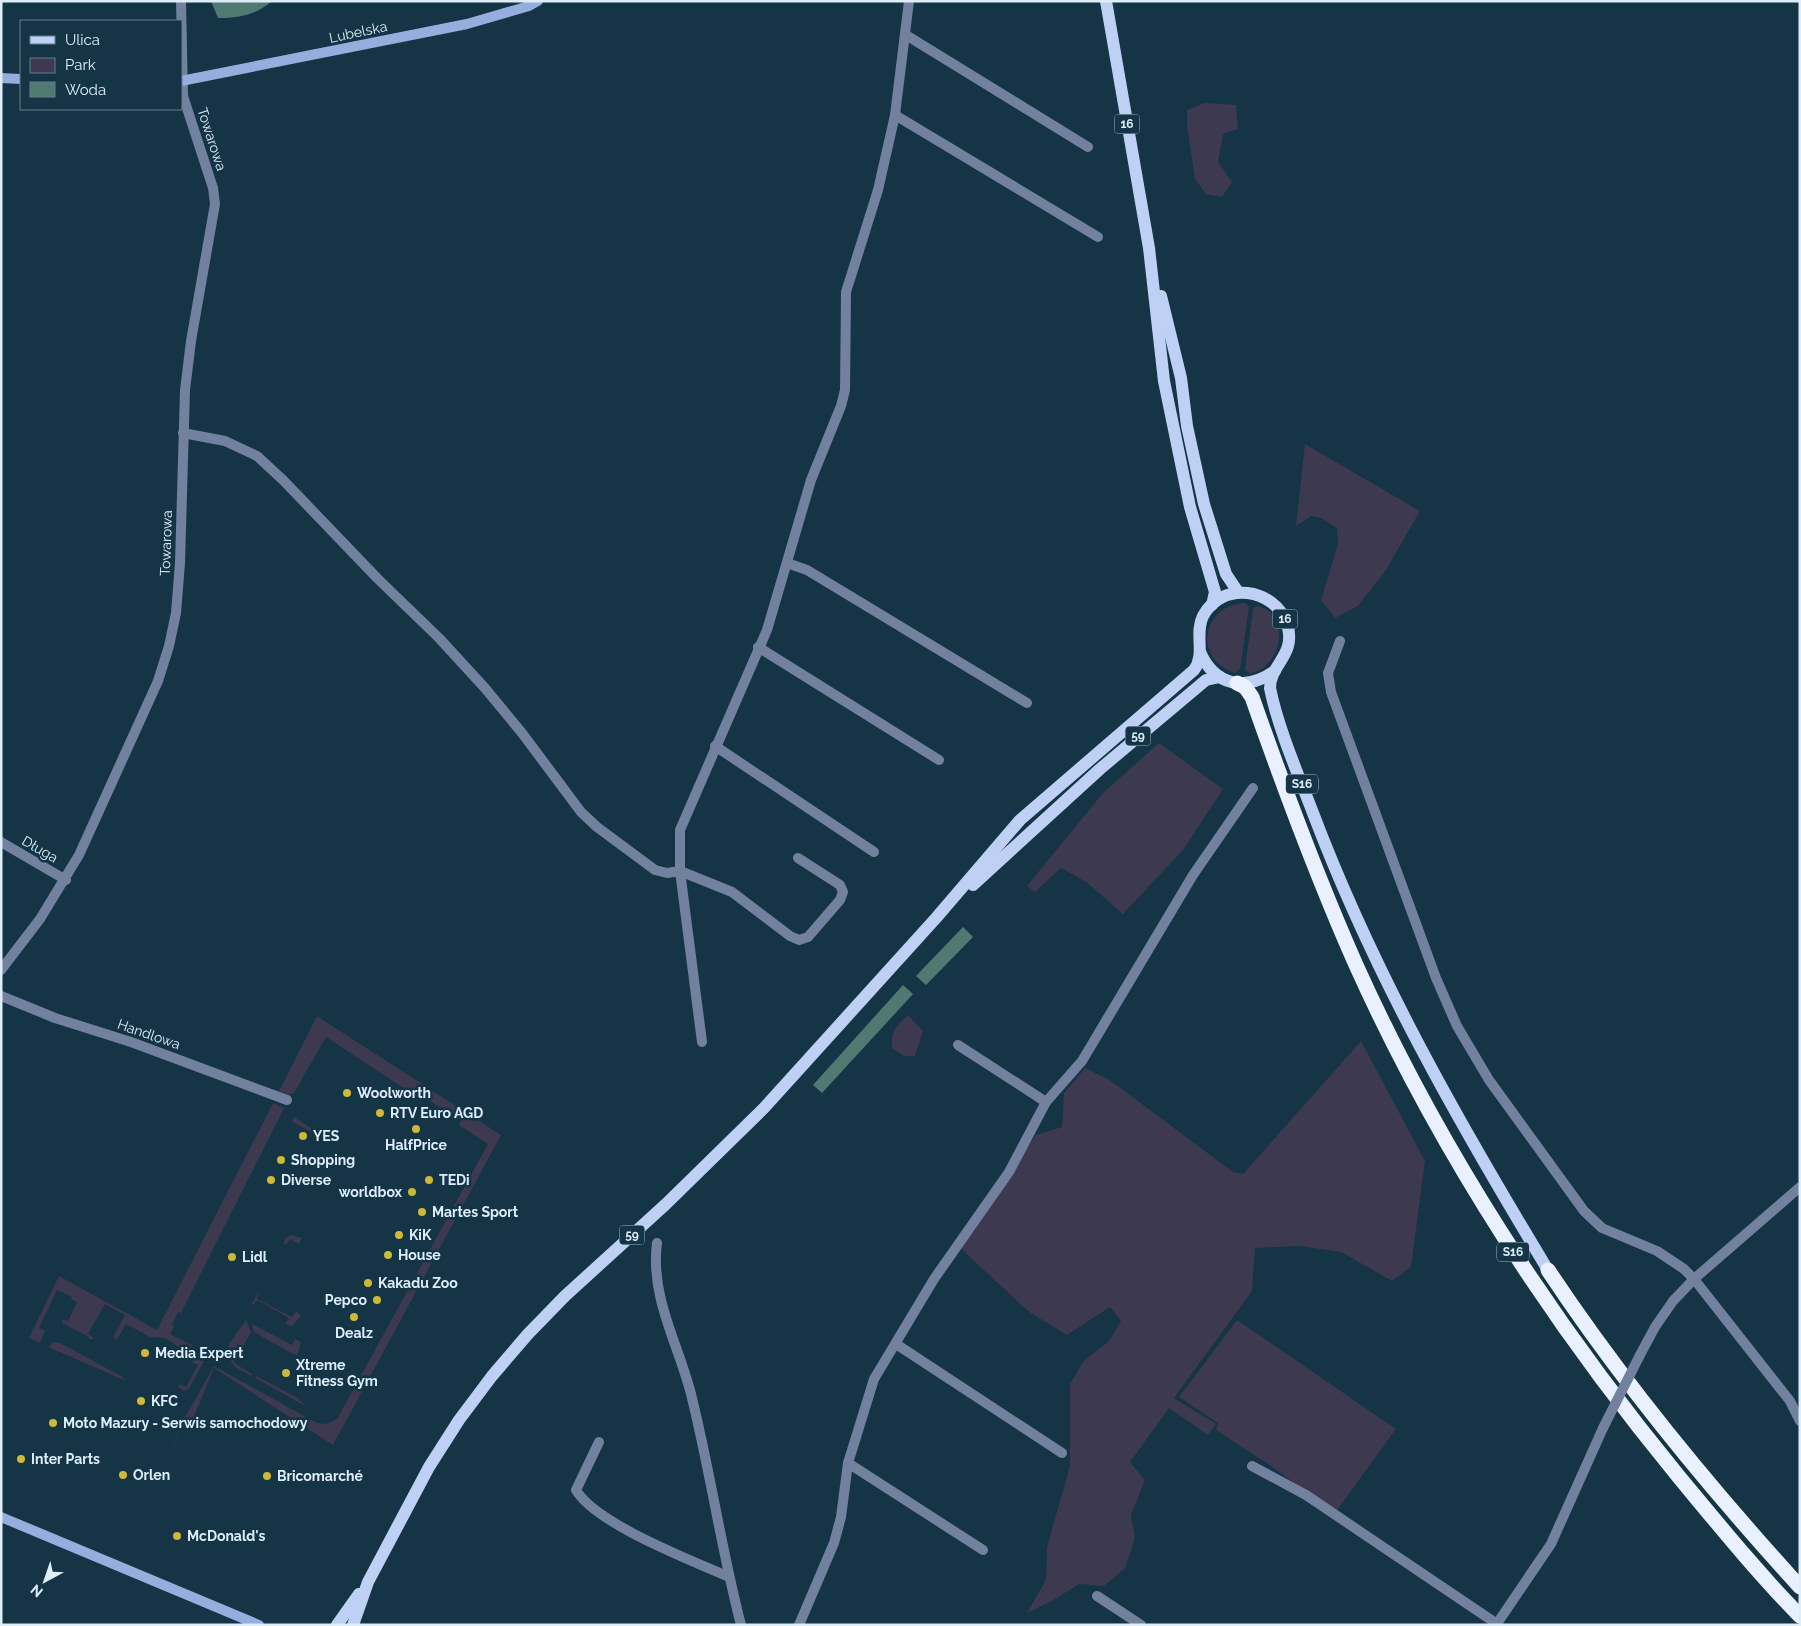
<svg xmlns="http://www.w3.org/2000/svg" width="1801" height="1626" viewBox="0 0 1801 1626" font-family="Raleway,sans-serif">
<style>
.green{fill:#3c3950}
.water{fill:#507971}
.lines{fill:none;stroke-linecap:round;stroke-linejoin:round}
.street{stroke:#72819e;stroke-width:10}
.secondary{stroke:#96aedd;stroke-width:10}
.primary{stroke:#bed1f5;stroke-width:12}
.highway{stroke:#e9f0ff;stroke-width:15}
.street-bridge{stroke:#72819e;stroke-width:10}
.poi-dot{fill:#ceb837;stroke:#153446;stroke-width:2}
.labels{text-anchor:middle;stroke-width:5;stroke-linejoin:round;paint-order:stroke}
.shield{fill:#153446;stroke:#a1b6c3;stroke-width:1}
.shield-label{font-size:12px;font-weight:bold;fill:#ddeef9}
.street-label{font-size:14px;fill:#ddeef9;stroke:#153446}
.poi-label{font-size:14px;font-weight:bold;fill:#ddeef9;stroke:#153446;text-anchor:start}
</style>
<rect width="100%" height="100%" fill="#153446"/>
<g class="green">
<path d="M1204,103L1236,105L1238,129L1223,134L1218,162L1232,182L1222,197L1206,194L1195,179L1187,126V110Z"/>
<path d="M1305,444L1420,511L1386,570L1358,606L1335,618L1321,600L1338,544L1337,528L1321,518L1311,516L1296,526Z"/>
<path d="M1245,603L1249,607L1240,669L1235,673C1193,660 1201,605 1245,603Z"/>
<path d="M1256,606C1286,608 1289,663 1250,674L1245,669L1253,609Z"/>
<path d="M1159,743L1223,789L1183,850L1123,914L1086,882L1061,868L1035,892L1027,886L1103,793Z"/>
<path d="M908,1015L923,1031L915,1056H904L892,1048C890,1032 897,1025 908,1015Z"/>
<path d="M317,1016L501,1135L333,1445L214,1368L189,1428L182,1425L164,1468L182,1423L214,1366L317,1423L327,1424L337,1419L488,1144L459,1125L461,1121L419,1094L417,1097L326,1037L294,1093L289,1095L279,1091Z"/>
<path d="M1361,1041L1425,1161L1411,1267L1392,1281L1341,1252L1300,1246L1255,1248L1252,1291L1174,1398L1216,1424L1208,1435L1169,1408L1130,1462L1145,1480L1131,1515L1135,1538L1125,1568L1104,1586L1079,1584L1057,1598L1027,1613L1046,1580L1047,1547L1070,1466V1384L1083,1362L1109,1341L1121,1321L1110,1307L1067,1335L1029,1312L958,1246L1036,1135L1062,1127L1064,1093L1085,1068L1111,1081L1233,1172L1243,1174Z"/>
<path d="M273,1103L284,1108L181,1313L178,1312L172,1325L174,1326L170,1334L192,1345L188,1353L165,1338L150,1337L126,1324L117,1340L113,1337L125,1315L105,1304L88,1334L94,1338L90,1340L87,1336L62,1323V1319L68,1321L77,1302L71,1299L72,1297L57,1290L39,1328L45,1331L40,1343L29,1338L59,1276L157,1330Z"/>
<path d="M294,1117L316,1131L315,1134L292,1122Z"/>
<path d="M291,1235L302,1238L299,1244L290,1239L286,1245L284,1244L285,1238Z"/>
<path d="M259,1292L257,1299L292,1317L296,1311L301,1316L292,1326L285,1324L289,1318L257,1300L253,1306L252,1303Z"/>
<path d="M246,1320L251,1332L234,1363L252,1374L251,1376L235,1367L227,1355L229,1344Z"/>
<path d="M1237,1320L1396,1429L1337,1510L1316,1499L1274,1468L1216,1430L1218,1423L1179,1397Z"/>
<path d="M252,1324L292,1345L295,1339L301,1342L297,1356L254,1332Z"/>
<path d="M54,1342L60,1343L123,1377L124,1380L48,1347Z"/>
<path d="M195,1356L204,1361L189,1389L184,1391L179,1388V1384L186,1387L198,1365L192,1362Z"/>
<path d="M256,1376L296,1397L307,1407L255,1378Z"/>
</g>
<g class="water">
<path d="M211,1H272C256,15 239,18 218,18Z"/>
<path d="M963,927L973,937L926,985L916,976Z"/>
<path d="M903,985L913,994L822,1093L813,1085Z"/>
</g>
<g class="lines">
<g class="street">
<path d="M906,35L1088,147"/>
<path d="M895,115L1098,237"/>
<path d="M183,433L225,441L257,456L283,480L378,579L439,638L484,687L522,733L581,812L597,827L655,870L667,873L680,871L732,892L790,936L799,940L808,937L840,900L843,892L840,885L798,858"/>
<path d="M787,563L807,570L1027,703"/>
<path d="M1340,641L1328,673L1331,692L1436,978L1457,1026L1489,1080L1584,1211L1602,1228L1657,1251L1684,1269L1694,1279L1790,1401L1800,1421"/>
<path d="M758,647L939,760"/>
<path d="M715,746L874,852"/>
<path d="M1,842L66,880"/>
<path d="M1,970L40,919L79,855L158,681L169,646L176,613L180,563L185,390L191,341L215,204L213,188L183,96L181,1"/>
<path d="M1,996L55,1018L131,1042L287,1100"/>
<path d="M702,1042L680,871V830L767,630L811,480L841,406L845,390L846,292L878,190L895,115L909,1"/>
<path d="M958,1045L1046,1102"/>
<path d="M657,1243C650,1297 678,1343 691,1394C710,1470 721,1548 741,1625"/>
<path d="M896,1344L1062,1453"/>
<path d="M1640,1355L1655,1327L1673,1301L1694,1279L1800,1187"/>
<path d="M599,1442L576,1490C596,1524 691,1560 729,1577"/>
<path d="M848,1463L983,1550"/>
<path d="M1252,1466L1306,1495L1497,1624"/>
<path d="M1097,1596L1141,1625"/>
<path d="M799,1625L834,1543L841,1517L848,1463L874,1379L934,1279L1009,1172L1046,1102L1082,1061L1193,875L1253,788"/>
<path d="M1496,1625L1551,1544L1603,1428"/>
</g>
<g class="secondary">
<path d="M1,78L21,79"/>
<path d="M181,81L467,24L529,6L538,1"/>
<path d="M1,1517L259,1625"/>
</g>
<g class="primary">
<path d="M1106,1L1149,248L1164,381L1190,507L1215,592L1212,605"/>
<path d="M1161,296L1181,378L1187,426L1204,504L1226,574L1238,592"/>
<path d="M1200,652C1215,686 1245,692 1275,671"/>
<path d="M973,885L1100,769L1206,680L1220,677"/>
<path d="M337,1625L359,1594"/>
<path d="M353,1625L368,1582L429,1467L459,1420L492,1376L528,1334L565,1296L666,1204L764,1108L936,918L1020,820L1194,670C1206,654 1194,634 1203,616C1222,580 1275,588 1287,624C1297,655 1270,664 1270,688C1278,728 1298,774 1313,813C1374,974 1459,1123 1548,1270"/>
</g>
<g class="highway">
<path d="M1237,683L1245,687L1252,697C1284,788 1317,877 1356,965C1439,1149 1551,1321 1679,1477C1718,1524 1757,1572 1800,1616"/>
<path d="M1548,1270C1623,1383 1709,1487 1800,1587"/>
</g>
<path class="street-bridge" d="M1603,1428L1640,1355"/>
</g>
<g class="poi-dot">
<circle cx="347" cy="1093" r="5"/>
<circle cx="380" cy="1113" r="5"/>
<circle cx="416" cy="1129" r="5"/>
<circle cx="303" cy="1136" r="5"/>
<circle cx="281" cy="1160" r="5"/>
<circle cx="271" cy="1180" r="5"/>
<circle cx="429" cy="1180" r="5"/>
<circle cx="412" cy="1192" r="5"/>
<circle cx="422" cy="1212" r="5"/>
<circle cx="399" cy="1235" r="5"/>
<circle cx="388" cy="1255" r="5"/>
<circle cx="232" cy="1257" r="5"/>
<circle cx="368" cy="1283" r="5"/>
<circle cx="377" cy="1300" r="5"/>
<circle cx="354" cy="1317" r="5"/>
<circle cx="145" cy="1353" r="5"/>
<circle cx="286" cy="1373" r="5"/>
<circle cx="141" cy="1401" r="5"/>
<circle cx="53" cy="1423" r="5"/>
<circle cx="21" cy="1459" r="5"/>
<circle cx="123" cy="1475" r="5"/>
<circle cx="267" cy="1476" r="5"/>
<circle cx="177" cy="1536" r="5"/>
</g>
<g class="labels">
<g class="shield">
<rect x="1114.5" y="114.5" width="25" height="19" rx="4"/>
<rect x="1272.5" y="609.5" width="25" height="19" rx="4"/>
<rect x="1125.5" y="726.5" width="25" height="19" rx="4"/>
<rect x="1286" y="774.5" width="32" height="19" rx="4"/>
<rect x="619.5" y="1225.5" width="25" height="19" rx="4"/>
<rect x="1497" y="1242.5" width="32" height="19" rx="4"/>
</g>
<g class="shield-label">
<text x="1127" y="128">16</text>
<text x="1285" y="623">16</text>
<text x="1138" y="740">59</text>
<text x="1302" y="788">S16</text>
<text x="632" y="1239">59</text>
<text x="1513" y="1256">S16</text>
</g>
<g class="street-label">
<text transform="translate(358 32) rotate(-12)" y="5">Lubelska</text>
<text transform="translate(212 139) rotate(72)" y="5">Towarowa</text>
<text transform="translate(166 543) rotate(-88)" y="5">Towarowa</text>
<text transform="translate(40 849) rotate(30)" y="5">Długa</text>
<text transform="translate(149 1034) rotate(19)" y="5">Handlowa</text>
</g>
<g class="poi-label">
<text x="357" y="1098">Woolworth</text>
<text x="390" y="1118">RTV Euro AGD</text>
<text x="313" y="1141">YES</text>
<text x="416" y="1150" text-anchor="middle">HalfPrice</text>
<text x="291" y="1165">Shopping</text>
<text x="281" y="1185">Diverse</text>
<text x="439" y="1185">TEDi</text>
<text x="402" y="1197" text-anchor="end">worldbox</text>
<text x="432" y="1217">Martes Sport</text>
<text x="409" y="1240">KiK</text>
<text x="398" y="1260">House</text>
<text x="242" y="1262">Lidl</text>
<text x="378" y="1288">Kakadu Zoo</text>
<text x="367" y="1305" text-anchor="end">Pepco</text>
<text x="354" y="1338" text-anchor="middle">Dealz</text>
<text x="155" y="1358">Media Expert</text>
<text x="296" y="1370">Xtreme<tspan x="296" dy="16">Fitness Gym</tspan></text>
<text x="151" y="1406">KFC</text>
<text x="63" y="1428">Moto Mazury - Serwis samochodowy</text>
<text x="31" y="1464">Inter Parts</text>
<text x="133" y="1480">Orlen</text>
<text x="277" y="1481">Bricomarché</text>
<text x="187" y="1541">McDonald's</text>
</g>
</g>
<rect width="1801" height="1626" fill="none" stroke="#ddeef9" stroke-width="5"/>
<rect x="20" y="20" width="162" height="90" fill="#153446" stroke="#657e8e"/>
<rect x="30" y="36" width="25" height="8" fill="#bed1f5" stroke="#657e8e"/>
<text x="65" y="45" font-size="15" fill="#ddeef9">Ulica</text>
<rect x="30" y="58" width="25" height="15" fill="#3c3950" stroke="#657e8e"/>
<text x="65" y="70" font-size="15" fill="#ddeef9">Park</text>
<rect x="30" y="82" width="25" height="15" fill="#507971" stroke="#657e8e"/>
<text x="65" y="95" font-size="15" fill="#ddeef9">Woda</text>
<g transform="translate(45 1581) rotate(220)" stroke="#153446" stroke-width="4" paint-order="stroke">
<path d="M0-4L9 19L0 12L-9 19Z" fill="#ddeef9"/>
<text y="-8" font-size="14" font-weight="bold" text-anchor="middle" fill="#ddeef9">N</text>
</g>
</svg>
